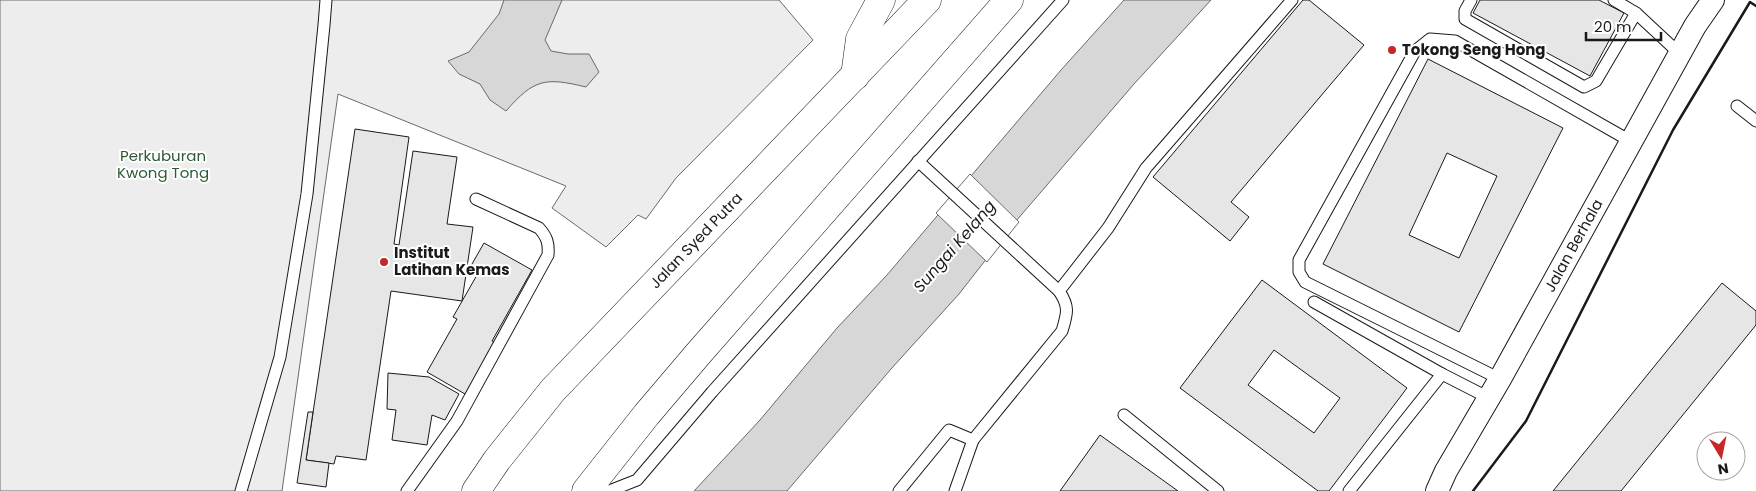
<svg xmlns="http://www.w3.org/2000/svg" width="1756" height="491" viewBox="0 0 1756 491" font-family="Poppins,sans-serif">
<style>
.built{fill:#ededed;stroke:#6a6a6a}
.water{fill:#d7d7d7;stroke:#6a6a6a}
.pier{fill:#fff;stroke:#6a6a6a}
.building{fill:#e6e6e6;stroke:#1a1a1a;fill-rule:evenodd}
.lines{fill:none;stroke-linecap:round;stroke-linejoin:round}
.service-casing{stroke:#1a1a1a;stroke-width:13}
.minor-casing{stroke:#1a1a1a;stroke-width:24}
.secondary-casing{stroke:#1a1a1a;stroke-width:29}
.primary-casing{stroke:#1a1a1a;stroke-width:29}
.service{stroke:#fff;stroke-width:11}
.minor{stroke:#fff;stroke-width:22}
.secondary{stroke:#fff;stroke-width:28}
.primary{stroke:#fff;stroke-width:28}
.wall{stroke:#1a1a1a;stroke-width:2.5}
.poi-dot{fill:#c62828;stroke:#fff;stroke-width:2}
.labels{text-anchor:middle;stroke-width:4;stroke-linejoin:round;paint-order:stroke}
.poi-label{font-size:15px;font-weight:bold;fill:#1a1a1a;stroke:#fff;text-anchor:start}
.park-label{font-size:15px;fill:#2b5a34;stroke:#fff}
.street-label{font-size:15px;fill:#1a1a1a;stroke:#fff}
.water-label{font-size:16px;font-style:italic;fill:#1a1a1a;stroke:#fff}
</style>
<rect width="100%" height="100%" fill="#fff"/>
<path class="built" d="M0,0H779L813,40L676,178L646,219L638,215L606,247L552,208L566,186L338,94L282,491H0Z"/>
<g class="water">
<path d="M504,0H562L545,40L551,51L568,54H589L599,72L586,87C545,77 534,79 506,111L490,100L480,84L459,74L448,61L469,52L499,14Z"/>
<path d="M1124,0H1211L1134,84L1016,221L959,294L891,369L787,491H694L760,420L837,328L887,275L1061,70Z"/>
</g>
<path class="pier" d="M970,174L1019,222L987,262L936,213Z"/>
<g class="building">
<path d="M1303,0H1309L1364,45L1231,202L1249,217L1230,241L1153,177Z"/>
<path d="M1480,0H1599L1624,13L1590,76L1473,13Z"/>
<path d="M1428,59L1563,128L1459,332L1323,264ZM1447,153L1497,176L1459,258L1409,235Z"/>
<path d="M355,129L409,137L394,244L399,245L413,151L457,157L447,224L473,227L462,301L391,291L366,460L336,456L334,464L306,460Z"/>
<path d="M484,243L532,270L492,341L495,342L465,394L427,372L457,319L453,317L477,275L468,271Z"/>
<path d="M1262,280L1407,388L1329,491H1318L1180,388ZM1274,350L1340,398L1314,433L1248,385Z"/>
<path d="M1722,283L1756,311V325L1621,491H1553Z"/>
<path d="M388,373L429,377L459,394L445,420L432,415L427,445L392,440L396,410L387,409Z"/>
<path d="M308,412H313L306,460L329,463L326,487L297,483Z"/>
<path d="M1100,435L1178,491H1060Z"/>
</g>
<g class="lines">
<g class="service-casing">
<g id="service">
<path d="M1471,0L1465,11V19L1584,87L1596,81L1636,13"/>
<path d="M1614,0L1636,13L1680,54"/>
<path d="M1737,106L1756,121"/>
<path d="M918,161L1059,291"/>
<path d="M1314,302L1442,374"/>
<path d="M1500,379L1305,282L1299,272V260L1415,51L1430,39L1455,41L1632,142"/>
<path d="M1124,415L1218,491"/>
<path d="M241,491L280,357L307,194L324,25L326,0"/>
<path d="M407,491L457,421L548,255C549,243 547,237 539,228L476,199"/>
<path d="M609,491L637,480L712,392L1063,0"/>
<path d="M899,491L949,430L973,440L1062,331C1067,314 1070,307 1059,291L1108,228L1146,168L1292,0"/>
<path d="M955,491L973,440"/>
<path d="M1349,491L1442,374L1489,398"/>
</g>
</g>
<g class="minor-casing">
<g id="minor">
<path id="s1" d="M1437,491L1446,471L1500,379L1695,26L1713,0"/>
</g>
</g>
<g class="secondary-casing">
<path id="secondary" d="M855,76L860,39L881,0"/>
</g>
<g class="primary-casing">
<g id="primary">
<path id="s2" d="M476,491L497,460L553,390L927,0"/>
<path d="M586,491L647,414L698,354L1009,0"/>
</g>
</g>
<use href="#service" class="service"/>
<use href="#minor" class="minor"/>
<use href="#secondary" class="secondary"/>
<use href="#primary" class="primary"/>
<path class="wall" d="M1473,491L1526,421L1673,130L1750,2L1756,6"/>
</g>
<g class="poi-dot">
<circle cx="1392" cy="50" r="5"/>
<circle cx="384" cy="262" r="5"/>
</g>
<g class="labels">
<g class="poi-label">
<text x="1402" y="55">Tokong Seng Hong</text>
<text x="394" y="258">Institut<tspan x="394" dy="17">Latihan Kemas</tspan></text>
</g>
<g class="park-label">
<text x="163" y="161">Perkuburan<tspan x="163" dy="17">Kwong Tong</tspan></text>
</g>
<g class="street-label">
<text dy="5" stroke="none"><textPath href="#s2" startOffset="334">Jalan Syed Putra</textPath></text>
<text dy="5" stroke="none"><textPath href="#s1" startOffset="281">Jalan Berhala</textPath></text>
</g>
<g class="water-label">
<text transform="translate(954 246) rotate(-49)" y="6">Sungai Kelang</text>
</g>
</g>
<g transform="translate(1721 456) rotate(170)"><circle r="24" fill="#ffffff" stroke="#a3a3a3"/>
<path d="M0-4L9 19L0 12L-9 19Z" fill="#c62828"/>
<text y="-8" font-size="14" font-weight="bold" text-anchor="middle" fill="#1a1a1a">N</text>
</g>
<path d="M1586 32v8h75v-8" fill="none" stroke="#1a1a1a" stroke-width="2.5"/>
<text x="1594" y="32" font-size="15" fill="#1a1a1a" stroke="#ffffff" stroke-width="4" paint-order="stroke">20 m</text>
</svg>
